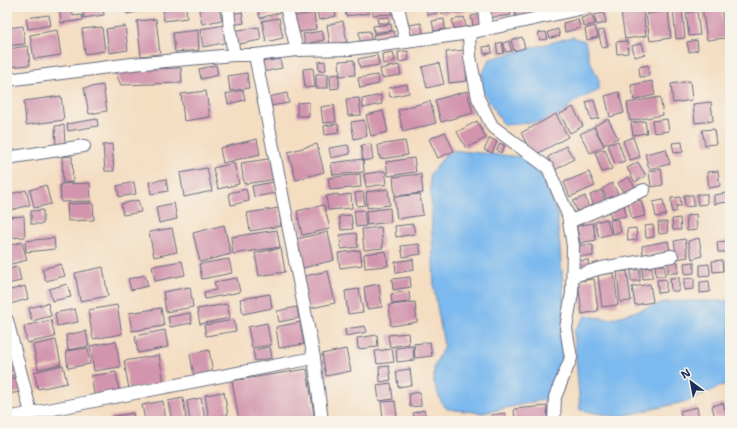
<svg xmlns="http://www.w3.org/2000/svg" width="737" height="428" viewBox="0 0 737 428" font-family="'Shantell Sans',sans-serif">
<style>
.water{fill:#7bb9ee;stroke:#4b74a6}
.building{fill:#d295ad}
.lines{fill:none;stroke-linecap:round;stroke-linejoin:round}
.minor-casing{stroke:#676c81;stroke-width:14}
.minor{stroke:#fff;stroke-width:12}
</style>
<rect width="100%" height="100%" fill="#f7f3e8"/>
<filter id="ink" filterUnits="userSpaceOnUse"><feTurbulence type="fractalNoise" baseFrequency=".025" numOctaves="2"/><feDisplacementMap in="SourceGraphic" scale="8" xChannelSelector="R" yChannelSelector="G"/><feConvolveMatrix kernelMatrix="1 2 1 2 8 2 1 2 1" color-interpolation-filters="sRGB"/></filter>
<filter id="wash" filterUnits="userSpaceOnUse"><feTurbulence type="fractalNoise" baseFrequency=".012" numOctaves="4" result="noise"/><feDisplacementMap in="SourceGraphic" scale="16" xChannelSelector="R" yChannelSelector="G"/><feGaussianBlur stdDeviation="0.9" result="paint"/><feColorMatrix in="noise" values="0 0 0 0 0 0 0 0 0 0 0 0 0 0 0 0 0 1.4 0 .05"/><feComposite in="paint" operator="in"/></filter>
<g filter="url(#wash)">
<rect width="100%" height="100%" fill="#f4ddc1"/>
<g class="water">
<path d="M572,37L585,41L589,59L599,80V90L572,103L562,115L541,122L504,125L481,89L482,74L490,59Z"/>
<path d="M450,150L522,157L539,171L557,212L564,297L562,368L547,399L483,413L447,409L441,402L434,382V367L444,346L434,289L430,174Z"/>
<path d="M688,301H730V382L688,401L618,417L580,410L574,331L585,316L611,319L665,302Z"/>
</g>
<g id="blocks">
<g class="building">
<path d="M59,7H72L73,16L82,15L83,20L61,23Z"/>
<path d="M83,7H103L104,15L84,18Z"/>
<path d="M126,7H151V9L127,14Z"/>
<path d="M186,7L187,18L164,21L163,10Z"/>
<path d="M213,7H219L222,20L202,24L199,10Z"/>
<path d="M257,7H281L282,12L260,18Z"/>
<path d="M316,7H334L336,16L319,20Z"/>
<path d="M345,7H369L370,13L346,16Z"/>
<path d="M373,7H392L393,14L373,15Z"/>
<path d="M426,7H436L437,13L427,15Z"/>
<path d="M441,7H451L452,12L442,14Z"/>
<path d="M453,7H479V9L454,13Z"/>
<path d="M485,7H510L511,15L487,18Z"/>
<path d="M514,7H532L533,16L516,19Z"/>
<path d="M702,7H721L726,38L707,40Z"/>
<path d="M726,7H730V28H729Z"/>
<path d="M643,9L646,36L625,39L621,12Z"/>
<path d="M682,9L685,38L676,39L673,10Z"/>
<path d="M668,11L671,38L650,41L646,14Z"/>
<path d="M697,11L700,35L689,36L686,13Z"/>
<path d="M242,12L244,23L232,25L230,14Z"/>
<path d="M314,13L316,29L296,33L293,16Z"/>
<path d="M604,13L606,23L597,25L594,15Z"/>
<path d="M482,14L484,23L473,26L471,16Z"/>
<path d="M49,15L51,25L28,29L26,18Z"/>
<path d="M592,15L595,24L584,27L581,18Z"/>
<path d="M389,17V23H378L377,18Z"/>
<path d="M464,17L466,27L454,29L452,20Z"/>
<path d="M279,18L283,38L266,42L262,21Z"/>
<path d="M156,19L160,54L141,56L137,21Z"/>
<path d="M444,19L445,29L434,31L432,21Z"/>
<path d="M578,19L580,28L565,32L563,23Z"/>
<path d="M343,21L347,42L330,45L327,25Z"/>
<path d="M421,23L423,33L411,35L409,25Z"/>
<path d="M391,24L392,30L374,33L373,26Z"/>
<path d="M225,25L228,42L203,47L200,29Z"/>
<path d="M23,26L25,44L7,46V28Z"/>
<path d="M125,26L128,50L109,53L106,29Z"/>
<path d="M595,26L598,37L587,40L585,29Z"/>
<path d="M102,27L105,51L85,54L82,29Z"/>
<path d="M259,27L261,40L234,45L232,31Z"/>
<path d="M558,29L560,36L550,38L548,32Z"/>
<path d="M57,30L61,55L34,59L30,35Z"/>
<path d="M198,30L199,50L175,52L173,33Z"/>
<path d="M604,30L608,47L602,48L598,31Z"/>
<path d="M322,31L324,40L305,44L303,34Z"/>
<path d="M370,31L371,40L360,41L359,32Z"/>
<path d="M394,31L396,40L374,43L373,35Z"/>
<path d="M546,32L548,39L540,40L538,33Z"/>
<path d="M522,37L525,48L514,51L511,40Z"/>
<path d="M697,40L698,50L689,52L687,42Z"/>
<path d="M509,41L512,51L506,52L503,43Z"/>
<path d="M627,41L628,53L617,54L616,42Z"/>
<path d="M502,42L504,53L498,54L496,44Z"/>
<path d="M642,43L645,54L635,57L632,46Z"/>
<path d="M28,46L30,65L8,67L7,49Z"/>
<path d="M491,46L492,53L484,54L483,47Z"/>
<path d="M464,50L467,81L449,83L446,52Z"/>
<path d="M408,51L409,60L399,62L398,52Z"/>
<path d="M393,52L395,61L383,64L382,54Z"/>
<path d="M377,55L379,65L360,68L358,59Z"/>
<path d="M280,59L282,68L263,72L261,62Z"/>
<path d="M354,60L355,75L340,76L339,61Z"/>
<path d="M325,61L326,70L319,71L318,62Z"/>
<path d="M439,63L444,84L427,88L422,67Z"/>
<path d="M216,65L218,75L201,79L199,69Z"/>
<path d="M399,65L401,75L382,78L380,69Z"/>
<path d="M648,65L649,76L640,77L639,67Z"/>
<path d="M181,68L182,83L121,85L114,70Z"/>
<path d="M313,68L315,87L305,88L303,69Z"/>
<path d="M247,73L249,88L230,91L228,76Z"/>
<rect x="316" y="74" width="12" height="14"/>
<path d="M339,74V88L331,89L330,75Z"/>
<path d="M377,75L379,84L360,88L358,78Z"/>
<path d="M652,81L655,95L634,100L631,85Z"/>
<path d="M690,81L692,100L673,103L671,84Z"/>
<path d="M407,84L409,93L390,97L388,88Z"/>
<path d="M103,85L107,111L89,114L84,88Z"/>
<path d="M243,90L245,100L228,104L226,94Z"/>
<path d="M206,91L210,117L184,121L181,94Z"/>
<path d="M467,91L473,113L441,122L435,100Z"/>
<path d="M619,92L624,113L610,117L605,96Z"/>
<path d="M287,93L289,103L270,106L268,97Z"/>
<path d="M381,95L382,104L363,108L362,99Z"/>
<path d="M61,96L64,120L26,125L24,101Z"/>
<path d="M660,97L663,115L630,121L627,103Z"/>
<path d="M359,98L361,115L348,116L346,99Z"/>
<path d="M594,100L599,118L591,120L586,102Z"/>
<path d="M430,101L436,123L403,132L398,110Z"/>
<path d="M309,102V116H297V103Z"/>
<path d="M711,102L713,121L695,123L693,104Z"/>
<path d="M334,105L336,122L323,123L321,107Z"/>
<path d="M573,107L583,126L570,133L560,114Z"/>
<path d="M383,111L388,132L371,136L366,115Z"/>
<path d="M556,114L568,137L533,156L521,133Z"/>
<path d="M97,119L98,126L68,131L67,124Z"/>
<path d="M608,119L618,138L604,145L594,126Z"/>
<path d="M667,119L669,131L654,133L652,121Z"/>
<path d="M364,120L367,136L354,139L351,122Z"/>
<path d="M477,121L486,138L466,148L457,132Z"/>
<path d="M645,121L647,133L633,135L631,123Z"/>
<path d="M338,124L339,133L325,135L324,126Z"/>
<path d="M64,125L65,146L56,147L55,126Z"/>
<path d="M594,127L604,146L590,153L580,134Z"/>
<path d="M714,129L716,144L705,145L702,130Z"/>
<path d="M445,132L454,151L438,158L429,139Z"/>
<path d="M633,137L640,157L630,160L623,141Z"/>
<path d="M490,138L497,142L492,153L484,150Z"/>
<path d="M257,139L260,154L223,163L220,148Z"/>
<path d="M405,141L408,155L380,159L378,145Z"/>
<path d="M618,141L625,161L615,164L608,145Z"/>
<path d="M682,142L683,152L674,153L672,143Z"/>
<path d="M500,143L505,146L501,153L497,150Z"/>
<path d="M112,144L114,171H105L103,145Z"/>
<path d="M317,144L324,172L296,180L288,152Z"/>
<path d="M371,144L373,159L363,161L361,145Z"/>
<path d="M348,145L350,154L331,158L329,148Z"/>
<path d="M566,146L574,159L555,170L548,157Z"/>
<path d="M605,149L612,169L602,172L595,152Z"/>
<path d="M666,149L670,164L649,169L645,154Z"/>
<path d="M72,156L73,182L63,183L62,157Z"/>
<path d="M274,158L277,179L244,184L241,163Z"/>
<path d="M414,158L416,172L388,176L386,162Z"/>
<path d="M363,159L364,172L333,175L331,163Z"/>
<path d="M638,162L646,176L635,182L627,168Z"/>
<path d="M234,163L239,184L218,189L213,168Z"/>
<path d="M207,168L212,191L184,197L180,173Z"/>
<path d="M661,169L663,185L651,187L649,171Z"/>
<path d="M385,171L387,184L366,187L364,174Z"/>
<path d="M718,171L720,186L709,188L707,172Z"/>
<path d="M589,172L595,186L570,197L564,182Z"/>
<path d="M360,174L361,187L330,190L328,178Z"/>
<path d="M421,174L423,193L395,196L393,177Z"/>
<path d="M629,177L637,191L626,197L618,183Z"/>
<path d="M166,179L168,191L151,194L149,182Z"/>
<path d="M134,182L136,194L119,197L117,186Z"/>
<path d="M273,182L276,193L254,197L252,186Z"/>
<path d="M90,183L91,201L61,202L60,184Z"/>
<path d="M612,183L620,197L609,203L602,189Z"/>
<path d="M46,185L51,204L34,208L30,190Z"/>
<path d="M246,189L249,201L231,205L229,193Z"/>
<path d="M388,189L390,205L367,208L366,192Z"/>
<path d="M26,190L30,205L7,211V195Z"/>
<path d="M601,190L607,205L595,209L590,195Z"/>
<path d="M363,192L365,205L357,206L355,193Z"/>
<path d="M727,193L728,202L714,204V195Z"/>
<path d="M338,194V196L351,194L352,208L328,210L326,196Z"/>
<path d="M420,194L423,215L397,219L394,197Z"/>
<path d="M697,194H707V204L698,205Z"/>
<path d="M684,195H693L694,206L685,207Z"/>
<path d="M585,196L590,211L579,216L573,201Z"/>
<path d="M680,197L681,206H676V212H672L671,198Z"/>
<path d="M138,200L141,212L123,215L121,204Z"/>
<path d="M641,200L645,216L632,219L628,203Z"/>
<path d="M663,200L666,215L656,217L653,202Z"/>
<path d="M93,203L94,220L68,221L67,204Z"/>
<path d="M174,203L177,219L159,223L156,207Z"/>
<path d="M624,204L626,216L611,219L609,207Z"/>
<path d="M324,205L330,229L302,235L297,211Z"/>
<path d="M279,208L281,226L250,231L247,213Z"/>
<path d="M390,208L391,222L367,225L366,211Z"/>
<path d="M43,210V224H31V211Z"/>
<path d="M364,210L366,226L356,227L354,211Z"/>
<path d="M696,214L697,230L687,231L686,216Z"/>
<path d="M351,215L353,229L341,230L339,216Z"/>
<path d="M24,216L25,237L7,238V217Z"/>
<path d="M680,218L681,230H673L672,219Z"/>
<path d="M607,219L611,234L599,237L595,222Z"/>
<path d="M618,219L621,232L612,234L610,220Z"/>
<path d="M658,222H667L668,233L659,234Z"/>
<path d="M593,223L596,240L580,243L577,226Z"/>
<path d="M413,224L415,234L396,237L395,226Z"/>
<path d="M224,225L231,254L200,262L193,233Z"/>
<path d="M653,225L654,237L646,238L645,226Z"/>
<path d="M381,227L383,248L364,250L362,229Z"/>
<path d="M172,228L177,252L154,257L149,232Z"/>
<path d="M636,228L637,240L628,241L627,229Z"/>
<path d="M277,230L280,247L233,254L231,237Z"/>
<path d="M328,232L334,260L303,268L296,239Z"/>
<path d="M356,233L358,247L341,249L340,235Z"/>
<path d="M54,238L55,249L26,252L25,241Z"/>
<path d="M699,238L702,256L692,259L688,241Z"/>
<path d="M685,239L688,257L677,259L674,241Z"/>
<path d="M668,241L670,250L643,255L642,246Z"/>
<path d="M727,241V252H718L717,242Z"/>
<path d="M22,242L27,260L7,265V246Z"/>
<path d="M419,244L421,254L403,257L401,246Z"/>
<path d="M578,245H593V256H579Z"/>
<path d="M281,248L285,272L259,276L255,253Z"/>
<path d="M360,250L362,265L340,268L338,253Z"/>
<path d="M386,251L388,266L365,268L364,254Z"/>
<path d="M229,259L232,273L202,279L199,264Z"/>
<path d="M413,259L414,270L396,273L395,262Z"/>
<path d="M588,260L589,271L578,272V261Z"/>
<path d="M722,260L723,271L713,272L712,261Z"/>
<rect x="725" y="260" width="5" height="11"/>
<path d="M182,261L185,275L155,281L152,266Z"/>
<rect x="668" y="262" width="10" height="11"/>
<path d="M694,262V273L685,274L684,263Z"/>
<path d="M61,264L65,276L46,281L42,269Z"/>
<path d="M709,264L710,275L700,276V265Z"/>
<path d="M655,265H665V276H656Z"/>
<path d="M18,267L21,281L7,284V269Z"/>
<path d="M103,267L108,296L80,301L75,273Z"/>
<path d="M652,267V278L643,279L642,268Z"/>
<rect x="631" y="270" width="9" height="11"/>
<path d="M328,271L335,303L307,309L300,277Z"/>
<path d="M627,271L631,301L620,302L617,272Z"/>
<path d="M614,273L618,305L602,307L598,275Z"/>
<path d="M145,275L148,286L131,290L128,279Z"/>
<path d="M410,277L411,287L393,290L392,279Z"/>
<path d="M679,277V291H671L670,278Z"/>
<path d="M237,278L240,292L205,299L204,292L216,290L214,282Z"/>
<path d="M694,278V289L684,290V279Z"/>
<path d="M594,279L598,311L582,314L578,281Z"/>
<path d="M666,279V292L658,293L657,280Z"/>
<path d="M709,281L710,292L700,293V282Z"/>
<path d="M67,284L71,297L52,301L49,289Z"/>
<path d="M379,284L382,307L367,309L364,287Z"/>
<path d="M650,284L653,302L635,305L632,287Z"/>
<path d="M25,286L28,299L10,304L7,291Z"/>
<path d="M190,287L193,307L166,312L163,292Z"/>
<path d="M359,289L363,312L348,314L345,291Z"/>
<path d="M409,291L410,302L392,304L391,294Z"/>
<path d="M270,294L272,308L243,314L240,299Z"/>
<path d="M415,302L417,322L391,326L389,305Z"/>
<path d="M48,303L51,316L32,321L29,308Z"/>
<path d="M227,304L230,318L200,324L197,309Z"/>
<path d="M117,305L122,334L93,339L88,310Z"/>
<path d="M297,307L299,318L279,322L277,311Z"/>
<path d="M161,308L164,326L132,331L129,313Z"/>
<path d="M75,309L78,322L57,326L55,313Z"/>
<path d="M190,313L192,323L170,327L168,317Z"/>
<path d="M51,320L55,337L27,343L24,326Z"/>
<path d="M234,320L236,331L206,336L204,325Z"/>
<path d="M300,322L304,344L279,348L276,327Z"/>
<path d="M267,323L271,345L252,348L248,327Z"/>
<path d="M365,326L367,332L346,336L345,329Z"/>
<path d="M165,330L168,347L138,353L135,336Z"/>
<path d="M86,331L89,346L68,350L66,335Z"/>
<path d="M408,333L409,344L390,347L388,335Z"/>
<path d="M377,335L378,347L358,349L357,338Z"/>
<path d="M56,340L61,364L38,369L33,345Z"/>
<path d="M116,341L120,367L94,371L90,346Z"/>
<path d="M430,342L432,356L415,358L414,344Z"/>
<path d="M413,346L414,360L397,362L396,348Z"/>
<path d="M270,347L272,358L255,361L253,350Z"/>
<path d="M88,348L90,364L68,368L66,351Z"/>
<path d="M346,349L351,371L326,376L322,354Z"/>
<path d="M392,349L394,362L377,364L375,351Z"/>
<path d="M209,350L213,374L194,377L190,354Z"/>
<path d="M159,355L164,383L129,389L124,361Z"/>
<path d="M15,359L18,374L7,376V360Z"/>
<path d="M63,365L67,383L38,389L34,372Z"/>
<path d="M389,366L391,380L380,382L379,367Z"/>
<path d="M307,369L315,421H239L232,381Z"/>
<path d="M410,369L412,385L398,387L396,371Z"/>
<path d="M116,372L120,395L95,399L91,376Z"/>
<path d="M19,377L21,392L7,394V379Z"/>
<path d="M391,383L393,399L379,401L377,385Z"/>
<path d="M224,392L228,415L209,419L205,395Z"/>
<path d="M420,392L421,406L410,407L409,394Z"/>
<path d="M183,398L186,418L172,421L168,401Z"/>
<path d="M201,398L205,419L190,421L187,401Z"/>
<path d="M163,401L166,421H145L142,405Z"/>
<path d="M395,401L397,417L383,418L381,402Z"/>
<path d="M723,403L727,415L715,418L712,406Z"/>
<path d="M547,406L548,421H515L514,409Z"/>
<path d="M697,407L699,419L682,421L680,411Z"/>
<path d="M424,410L426,418L415,421L413,413Z"/>
<path d="M133,413L134,421H111L110,417Z"/>
<path d="M505,413L506,421H492L491,415Z"/>
<path d="M60,417V421H44L43,420Z"/>
</g>
</g>
</g>
<g filter="url(#ink)">
<use href="#blocks" fill-opacity="0" stroke="#676c81" stroke-width="1"/>
<g class="lines">
<g class="minor-casing">
<g id="minor">
<path d="M228,7L230,31L234,55"/>
<path d="M286,7L297,50"/>
<path d="M398,7L406,42"/>
<path d="M484,7L486,28"/>
<path d="M469,33L470,57L478,98L492,126L548,168L568,215L573,246L572,293L566,328L571,358L555,397L554,421"/>
<path d="M255,55L314,358L322,421"/>
<path d="M7,80L132,64L234,55H255L297,50L350,49L406,42L469,33L588,7"/>
<path d="M7,158L84,146"/>
<path d="M569,222L644,190"/>
<path d="M573,276L602,268L672,256"/>
<path d="M7,320L31,413"/>
<path d="M7,418L314,358"/>
</g>
</g>
<use href="#minor" class="minor"/>
</g>
</g>
<rect width="737" height="428" fill="none" stroke="#f7f3e8" stroke-width="24"/>
<g transform="translate(691 382) rotate(328)" stroke="#f7f3e8" stroke-width="3" paint-order="stroke">
<path d="M0-3L7 15L0 10L-7 15Z" fill="#1b2f5e"/>
<text y="-6" font-size="11" font-weight="bold" text-anchor="middle" fill="#1b2f5e">N</text>
</g>
</svg>
